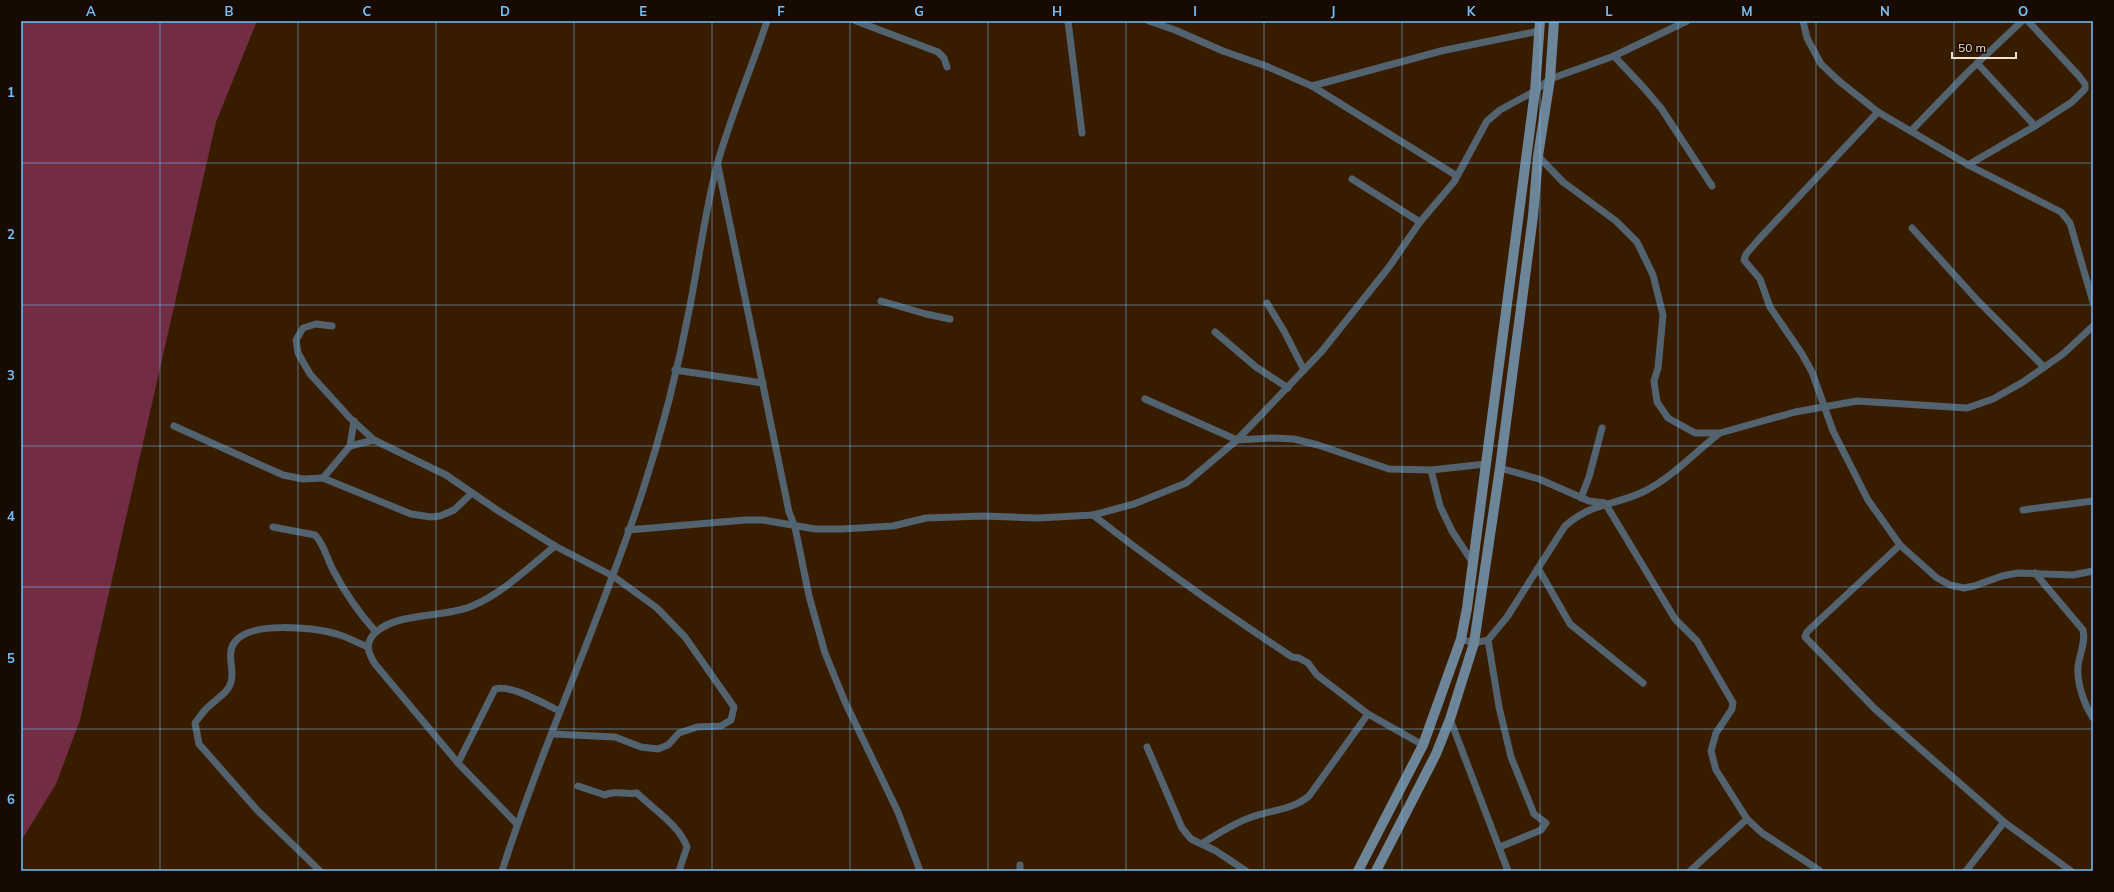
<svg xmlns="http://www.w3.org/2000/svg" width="2114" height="892" viewBox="0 0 2114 892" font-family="Mulish,sans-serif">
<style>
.green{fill:#722d45}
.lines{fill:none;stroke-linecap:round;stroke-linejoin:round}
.street{stroke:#52626e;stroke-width:7}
.secondary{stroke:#6c8598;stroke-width:10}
.grid{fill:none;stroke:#75c0f6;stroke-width:1;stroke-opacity:0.55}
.neatline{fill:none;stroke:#75c0f6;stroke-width:1.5}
.grid-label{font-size:13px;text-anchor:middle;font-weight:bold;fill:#75c0f6}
</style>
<rect width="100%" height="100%" fill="#381c00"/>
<path class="green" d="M21,21H257L216,122L80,720L56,784L21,841Z"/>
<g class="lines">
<g class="street">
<path d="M856,21L938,52L944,58L947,67"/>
<path d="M1068,21L1082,133"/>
<path d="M1149,21L1175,30L1223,51L1266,66L1312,86L1457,176"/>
<path d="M1803,21L1807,38L1821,64L1839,81L1878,112L1972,167L2061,212L2070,223L2093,302"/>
<path d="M1614,56L1644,88L1661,108L1712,186"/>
<path d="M1977,63L2035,126"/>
<path d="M1312,86L1441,51L1539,31"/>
<path d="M1878,112L1760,238L1746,254L1744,260L1760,279L1770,307L1802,354L1812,372L1833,431L1868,500L1900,545L1937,578L1950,585L1964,588L1974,586L2002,576L2018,573L2073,575L2093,571"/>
<path d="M1911,131L1967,73L2022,21"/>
<path d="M1538,156L1563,182L1616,221L1637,242L1653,275L1663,315L1658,368L1654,381L1657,402L1668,418L1695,433H1720L1795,412L1857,401L1967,408L1993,399L2023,382L2063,354L2093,326"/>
<path d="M1968,165L2035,126L2072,102L2085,89V84L2079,76L2028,21"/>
<path d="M718,166L789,512L795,527L809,596L825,653L845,702L898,812L920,871"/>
<path d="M1352,179L1420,222"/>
<path d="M1912,228L1978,301L2044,367"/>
<path d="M881,301L926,314L950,319"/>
<path d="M1267,303L1284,331L1304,370"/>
<path d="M332,326L316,324L303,328L296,340L298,353L310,374L350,418L374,440L446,475L497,510L555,546L613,576L657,608L685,637L734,707L731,720L721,726L697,727L679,733L668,745L658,749L641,747L615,737L553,734"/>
<path d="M1215,332L1256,367L1288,388"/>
<path d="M675,370L763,383"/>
<path d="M1145,399L1237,440L1273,438L1294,439L1318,445L1389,469L1431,470L1486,464"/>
<path d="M174,426L283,475L303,479L323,478L411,514L431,517L440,516L454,510L472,493"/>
<path d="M350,446L354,421"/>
<path d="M1500,468L1539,479L1589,501L1605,503L1675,619L1697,641L1733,703L1732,709L1716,733L1711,751L1716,770L1747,819L1762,833L1819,870"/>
<path d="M1431,470L1440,506L1452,531L1473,563"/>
<path d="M323,478L350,446L374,440"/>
<path d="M1581,498L1589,477L1602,428"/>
<path d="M2023,510L2093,501"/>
<path d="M1093,515C1157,565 1224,612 1292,657L1299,658L1308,663L1317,675L1368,714L1423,745"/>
<path d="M273,527L315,535C324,544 327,559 333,570C345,593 359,613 376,632"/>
<path d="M628,530L745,520H763L815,529H842L893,526L926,518L983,516L1038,518L1093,515L1134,504L1186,483L1237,440L1322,351L1389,267L1420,222L1454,182L1487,121L1500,110L1535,91L1550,79L1614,56L1687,21"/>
<path d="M1900,545L1812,627L1807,632L1805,637L1875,709L2004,822L2071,871"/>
<path d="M1538,568L1570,624L1643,683"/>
<path d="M2035,573L2083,630C2086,644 2079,654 2078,667C2077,684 2084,704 2093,718"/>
<path d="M1461,639L1474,643L1488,640L1507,617L1565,526C1594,501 1615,506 1645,491C1673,477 1695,452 1720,433"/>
<path d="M1488,640L1499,707L1511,757L1534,814L1546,823L1541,830L1500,847"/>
<path d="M1450,719L1508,871"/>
<path d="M1147,747L1182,828L1191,839L1216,851L1246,871"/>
<path d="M458,763L495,689C511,684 544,704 560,711"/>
<path d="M578,786L605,795C613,790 626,795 637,793C653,809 679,825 687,847L679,871"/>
<path d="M517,824L458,763L375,664C368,653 364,643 376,632C398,612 445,618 472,606C503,593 529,567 555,546"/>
<path d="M1203,843C1218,834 1232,824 1249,818C1269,810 1291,811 1309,796L1368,714"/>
<path d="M1020,865V871"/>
<path d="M320,871L257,810L199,744L195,723C199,718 202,713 206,709C214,700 228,694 231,682C235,670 226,655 234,643C249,620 314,628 337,634C347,637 358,643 368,647"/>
<path d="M502,871C543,743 600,621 642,493C662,432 678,369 690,306C699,259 705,212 717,165C731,115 751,70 767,21"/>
<path d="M1690,871L1747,819"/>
<path d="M1966,871L2004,822"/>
</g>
<g class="secondary">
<path d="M1358,871L1423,745L1461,639L1467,608L1535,91L1540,21"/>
<path d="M1376,871L1436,754L1450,719L1474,643L1500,468L1533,216L1538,156L1550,79L1554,21"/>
</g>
</g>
<path class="grid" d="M160,21V871M298,21V871M436,21V871M574,21V871M712,21V871M850,21V871M988,21V871M1126,21V871M1264,21V871M1402,21V871M1540,21V871M1678,21V871M1816,21V871M1954,21V871M21,163H2093M21,305H2093M21,446H2093M21,587H2093M21,729H2093"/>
<rect width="2114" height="892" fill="none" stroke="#170a02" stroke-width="44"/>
<path d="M1952 52v6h64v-6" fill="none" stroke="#f3dfcf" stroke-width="2"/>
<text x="1958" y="52" font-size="12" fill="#f3dfcf" stroke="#170a02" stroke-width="3" paint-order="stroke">50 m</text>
<rect x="22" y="22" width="2070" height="848" class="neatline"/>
<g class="grid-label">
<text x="91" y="16">A</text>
<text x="229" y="16">B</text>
<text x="367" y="16">C</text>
<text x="505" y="16">D</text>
<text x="643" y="16">E</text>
<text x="781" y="16">F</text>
<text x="919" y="16">G</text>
<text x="1057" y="16">H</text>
<text x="1195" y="16">I</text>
<text x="1333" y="16">J</text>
<text x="1471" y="16">K</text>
<text x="1609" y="16">L</text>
<text x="1747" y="16">M</text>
<text x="1885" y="16">N</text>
<text x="2023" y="16">O</text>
<text x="11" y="97">1</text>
<text x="11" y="239">2</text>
<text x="11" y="380">3</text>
<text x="11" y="521">4</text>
<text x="11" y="663">5</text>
<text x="11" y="804">6</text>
</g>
</svg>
